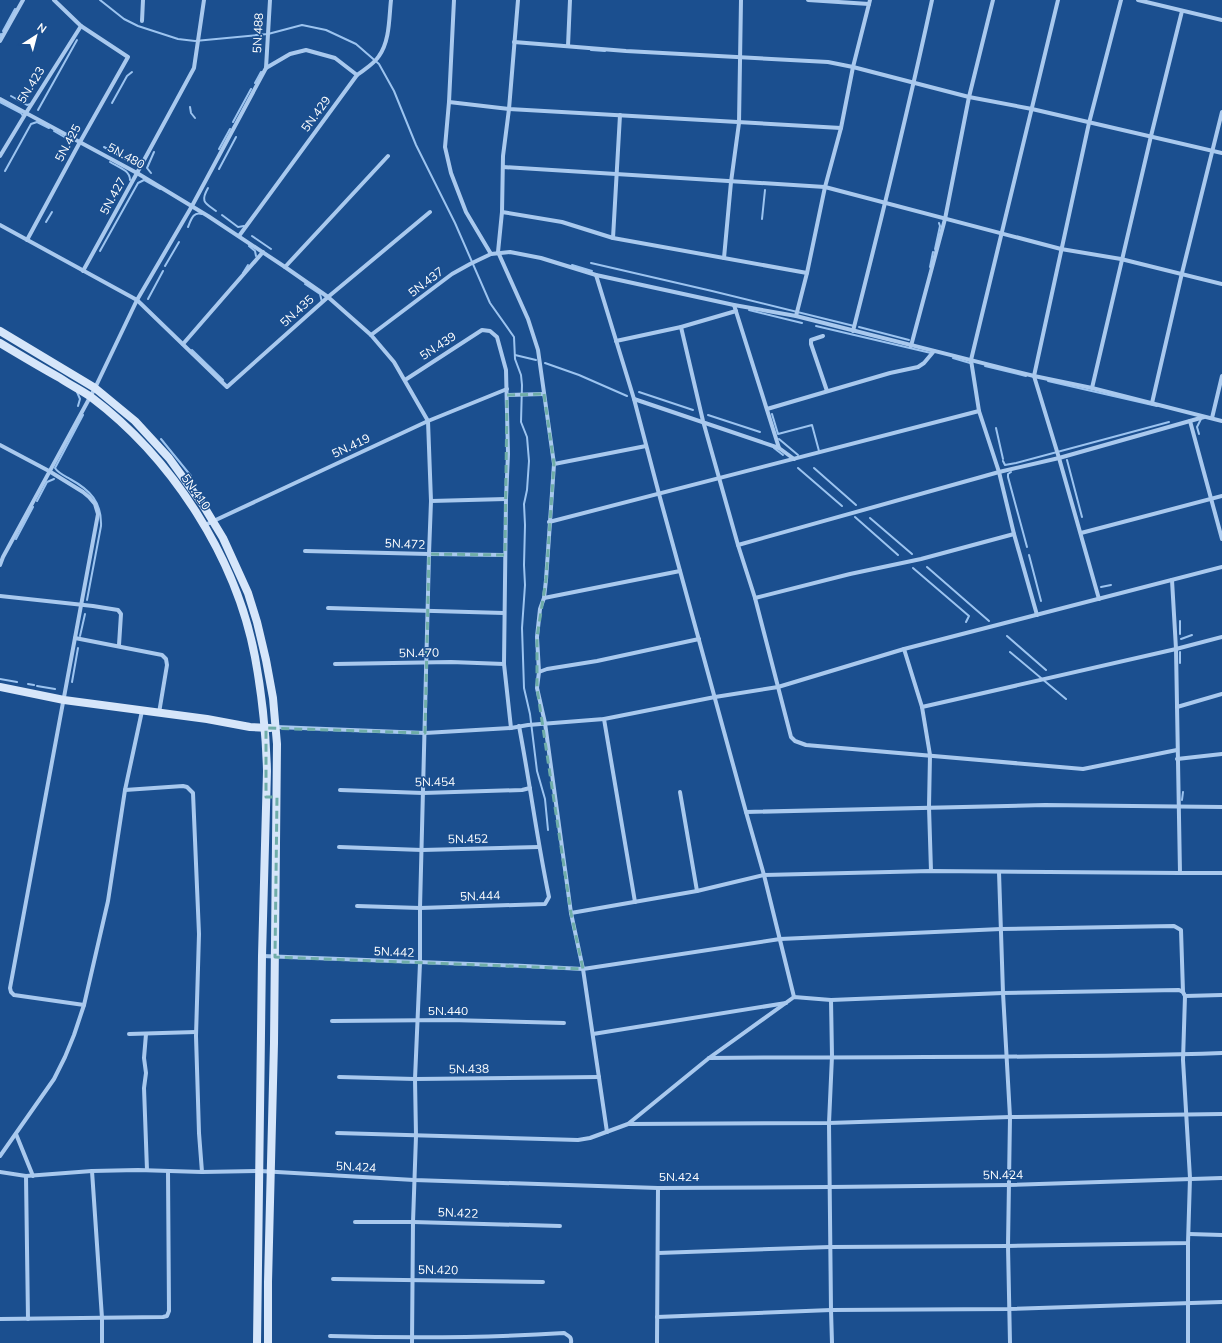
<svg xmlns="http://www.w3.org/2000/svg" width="1222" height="1343" viewBox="0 0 1222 1343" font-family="Mulish,sans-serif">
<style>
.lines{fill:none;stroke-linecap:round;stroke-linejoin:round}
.stream{stroke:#9cc4f0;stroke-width:2}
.street{stroke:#a9c9ee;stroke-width:4}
.secondary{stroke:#d6e6fa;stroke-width:8}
.marked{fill:none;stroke:#6fada8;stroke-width:3;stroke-dasharray:8 5;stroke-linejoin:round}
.labels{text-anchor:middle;stroke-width:3;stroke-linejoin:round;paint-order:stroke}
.street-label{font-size:12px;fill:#fff;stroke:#1b4f8f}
</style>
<rect width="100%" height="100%" fill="#1b4f8f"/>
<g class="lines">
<g class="stream">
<path d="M100,0L124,19L138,26L178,39L195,41L268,34L302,25L326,30L356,44L379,64L394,91L416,145L455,223L490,303L514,337L515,359L521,375L522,385L521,422L527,437L529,461L527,490L524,504L525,525L524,565L525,585L522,628L524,688L530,714L537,771L545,799L548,830"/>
<path d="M3,31L15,9"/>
<path d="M0,36L1,34"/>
<path d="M591,50L605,51"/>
<path d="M255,83L261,72"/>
<path d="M11,96L27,105L31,104"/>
<path d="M0,102L21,113L23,116"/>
<path d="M112,103L127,76L132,72"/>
<path d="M190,107L191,113L195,118"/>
<path d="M38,110L77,40"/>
<path d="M233,122L251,89"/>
<path d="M54,131L73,142"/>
<path d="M104,147L135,164L141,162"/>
<path d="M219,149L230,129"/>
<path d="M110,162C118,167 130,170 130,180"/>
<path d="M219,169L236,137"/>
<path d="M5,171L31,124L37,122L49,128"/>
<path d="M151,173L147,168L154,152"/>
<path d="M208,188C200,202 205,203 216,211"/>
<path d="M222,215L238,227L244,226"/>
<path d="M762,219L765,190"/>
<path d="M46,222L52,212"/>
<path d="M188,227C191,220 193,211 202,214"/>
<path d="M252,236L271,249"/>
<path d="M249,246L255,251L256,256"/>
<path d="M935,249L940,226L939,223"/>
<path d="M100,251L138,183L144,180L160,189"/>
<path d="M591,263L712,291L854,326"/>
<path d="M572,265L592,271"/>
<path d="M165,266L179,242"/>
<path d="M930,267L933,252"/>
<path d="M243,273L248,265"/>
<path d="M305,284L320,294L322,302"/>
<path d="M148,299L163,271"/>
<path d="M749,310L802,323"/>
<path d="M816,326L931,353"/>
<path d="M859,327L909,340"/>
<path d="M192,350L223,380"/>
<path d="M515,355L536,360"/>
<path d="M953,358L970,363"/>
<path d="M545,363L579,375L627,396"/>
<path d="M985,366L1026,376"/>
<path d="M1048,381L1157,406"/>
<path d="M77,392L80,399L78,406"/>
<path d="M639,392L693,410"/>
<path d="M772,414L778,434L812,425L819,451"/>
<path d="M83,415L55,468C58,473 65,476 70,479C90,490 102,502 101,526L87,600"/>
<path d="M708,415L760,432"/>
<path d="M996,428L1003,459"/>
<path d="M1199,434L1197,427L1201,419"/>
<path d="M161,439L191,476"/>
<path d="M779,439L798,455"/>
<path d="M774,448L783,455"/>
<path d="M1067,460L1082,517"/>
<path d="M1003,461L1005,465L1016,463L1169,422"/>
<path d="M798,468L842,506"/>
<path d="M814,468L856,505"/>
<path d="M1011,472L1008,474V477L1027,547"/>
<path d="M37,501L47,482L54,479"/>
<path d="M855,517L898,555"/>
<path d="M870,518L912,554"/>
<path d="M16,539L33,507"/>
<path d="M1029,555L1041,601"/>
<path d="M927,567L989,621"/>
<path d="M913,568L969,616L966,622"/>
<path d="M1101,587L1111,585"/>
<path d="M1180,634V621"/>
<path d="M80,636L85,614"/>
<path d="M1007,636L1046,670"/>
<path d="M1181,639L1192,635"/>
<path d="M1010,652L1066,699"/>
<path d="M1180,652V663"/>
<path d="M0,679L17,682"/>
<path d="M72,682L78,648"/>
<path d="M28,684L34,685"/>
<path d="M37,686L55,689"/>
<path d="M1182,800L1183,792"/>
</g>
<g class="street">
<path d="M454,0L449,102L445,147L451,173L466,212L491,254"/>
<path d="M518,0L509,109L503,156L502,212L498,252L528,319L538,350L554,464L546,580L544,598L540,609L537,637L539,672"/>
<path d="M808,0L869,4"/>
<path d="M1138,0L1222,20"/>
<path d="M142,21L143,0"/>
<path d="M0,41L23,0"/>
<path d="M514,42L626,51L828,62L853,67L969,97L1032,109L1222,153"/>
<path d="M568,46L570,0"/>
<path d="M266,68L270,0"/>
<path d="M0,99L137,173L208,216L285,267L328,297L371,335L394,362L428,421L431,501L429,554L420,908V963L415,1079L416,1136L413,1222L412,1343"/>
<path d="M449,102L509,109L841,128"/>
<path d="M0,156L26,113L81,26"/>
<path d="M503,167L825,187L1061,249L1121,259L1222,284"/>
<path d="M502,212L562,222L613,238L807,273"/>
<path d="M0,225L137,300L227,387L328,297L430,212"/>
<path d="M239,236L357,75C365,69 374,64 379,56C390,41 389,17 391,0"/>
<path d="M613,238L620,115"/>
<path d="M27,240L80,142L128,57L81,26L54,0"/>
<path d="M724,258L731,182L739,123L741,0"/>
<path d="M285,267L388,156"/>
<path d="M83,271L137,173L194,68L204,0"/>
<path d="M596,275L634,399L659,494L746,812L764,875L794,997"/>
<path d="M734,305L779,448L794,459"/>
<path d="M796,316L807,273L825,187L841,128L853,67L870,0"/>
<path d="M681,327L736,311"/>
<path d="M853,331C881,221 908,111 932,0"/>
<path d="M371,335L452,274L470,264L491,254L510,252L541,258L596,275L734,305L796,316L1034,376L1092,388L1222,421"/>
<path d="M823,336L811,340V344L827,391"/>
<path d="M616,341L681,327L703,421L738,545L755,598L791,737L795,741L806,745L1083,769L1177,750"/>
<path d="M183,344L263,252"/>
<path d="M911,346L945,219L969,97L993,0"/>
<path d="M405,380L482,330L490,331L497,337L506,370L508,454L506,499L504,664L511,728"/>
<path d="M1092,388L1151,136L1182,11"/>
<path d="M507,395L544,394"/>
<path d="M634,399L779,448"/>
<path d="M1152,403L1182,273L1222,112"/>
<path d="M767,409L890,373L918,367L924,363L934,351"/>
<path d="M1212,418L1222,376"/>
<path d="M1190,421L1222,539"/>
<path d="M0,445L49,471L83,492L89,497L95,504L98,514L10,988L11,992L14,995L84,1005"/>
<path d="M554,464L646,446"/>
<path d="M431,501L506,499"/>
<path d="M549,522L979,411"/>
<path d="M205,525L428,421L507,389"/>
<path d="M1081,533L1222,496"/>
<path d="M738,545L999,472L1059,458L1204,417"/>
<path d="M305,551L429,554L505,555"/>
<path d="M0,565L3,557L95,388L137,300L192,206L266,68L290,54L306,50L335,58L357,75"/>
<path d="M0,596L93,606L118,610L121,614L119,645"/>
<path d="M544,598L680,571"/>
<path d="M755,598L850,574L921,559L1014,534"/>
<path d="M1099,599L1059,458L1034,376L1089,123L1121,0"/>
<path d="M328,608L504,613"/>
<path d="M1037,615L1014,534L999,472L979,411L971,360L1058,0"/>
<path d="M75,638L162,655L166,659L167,665L159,713"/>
<path d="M699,639L597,661L547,669L539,672L537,688L545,723L571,913L697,891L764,875L931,871L1180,873L1176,649L1172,580"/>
<path d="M904,649L922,707L930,755L929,807L931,871"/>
<path d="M335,664L451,662L504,664"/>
<path d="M922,707L1176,649L1222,637"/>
<path d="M1177,707L1222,694"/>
<path d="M604,719L635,902"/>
<path d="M276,727L425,733L511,728L528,725L604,719L715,697L778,687L904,649L1222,567"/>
<path d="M1177,759L1222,754"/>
<path d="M125,790L183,786L187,787L193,793L199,934L196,1036L199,1133L202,1172"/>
<path d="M340,790L423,793L522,790L530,788"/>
<path d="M680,792L697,891"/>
<path d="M746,812L1045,805L1222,807"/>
<path d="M339,847L422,850L539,847"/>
<path d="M999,872L1003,993L1010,1117L1008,1246L1010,1343"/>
<path d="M1180,873H1222"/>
<path d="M357,906L420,908L545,904L549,897C537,840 530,783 519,726"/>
<path d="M571,913L583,969L607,1132"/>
<path d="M262,956L525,966L583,969L780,939L1001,929L1174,926L1181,930L1183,992L1185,996L1183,1060L1190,1178L1188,1243L1008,1246L830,1247L658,1253"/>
<path d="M1185,996L1222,995"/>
<path d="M831,1000L832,1056L829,1123L831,1310L832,1343"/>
<path d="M332,1021L449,1020L564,1023"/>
<path d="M129,1034L196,1032"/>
<path d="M146,1034L144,1058L146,1073L144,1088L147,1170"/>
<path d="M593,1034L786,1003"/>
<path d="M709,1058C880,1056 1051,1059 1222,1053"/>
<path d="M339,1077L415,1079L599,1077"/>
<path d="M629,1124L829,1123L1010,1117L1222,1114"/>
<path d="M337,1133L578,1140L590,1138L628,1124L709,1058L794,997L831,1000L1003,993L1179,990L1183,992"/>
<path d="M16,1134L33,1176"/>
<path d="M0,1156L54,1079L65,1057L74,1035L84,1005L108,901L125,790L142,711"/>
<path d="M92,1171L102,1318V1343"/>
<path d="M0,1172L26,1176L92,1171L138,1170L202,1172L260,1171L414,1180L658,1188L830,1187L1009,1185L1222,1178"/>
<path d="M26,1176L28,1319"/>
<path d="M355,1222H413L560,1226"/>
<path d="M1189,1234L1222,1235"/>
<path d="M1188,1243V1343"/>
<path d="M333,1279L543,1282"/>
<path d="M657,1317L831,1310L1009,1309L1222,1302"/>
<path d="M0,1319L163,1317L167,1316L169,1311L168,1171"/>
<path d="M330,1336C408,1338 486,1338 564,1333C569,1336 572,1337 571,1343"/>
<path d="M657,1343L658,1188"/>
</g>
<g class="secondary">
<path d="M0,331L95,388L135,421L169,458L203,505L223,538L248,593L257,622L266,660L273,698L277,744L274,1043L268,1282V1343"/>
<path d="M0,343C20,355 40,367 60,378C70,385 81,390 91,397C172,458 236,557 255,657C262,695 266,733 267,771L262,956L257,1343"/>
<path d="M0,687L64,700L207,719L250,727L270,728"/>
</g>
</g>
<path class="marked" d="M544,394L554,464L546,580L537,637V688L571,913L583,969L275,957L277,797H266V728L425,733L429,554L505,555L507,395Z"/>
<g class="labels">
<g class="street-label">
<text transform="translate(258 33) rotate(-87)" y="4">5N.488</text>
<text transform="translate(31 85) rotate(-58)" y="4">5N.423</text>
<text transform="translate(316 114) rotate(-54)" y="4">5N.429</text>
<text transform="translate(68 143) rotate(-61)" y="4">5N.425</text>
<text transform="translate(126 156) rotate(29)" y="4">5N.480</text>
<text transform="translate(113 196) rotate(-61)" y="4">5N.427</text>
<text transform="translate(426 282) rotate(-37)" y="4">5N.437</text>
<text transform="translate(297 311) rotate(-42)" y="4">5N.435</text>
<text transform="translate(438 346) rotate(-33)" y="4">5N.439</text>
<text transform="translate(351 446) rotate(-25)" y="4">5N.419</text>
<text transform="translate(196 492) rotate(55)" y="4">5N.410</text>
<text transform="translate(405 544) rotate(2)" y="4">5N.472</text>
<text transform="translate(419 653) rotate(-1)" y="4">5N.470</text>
<text transform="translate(435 782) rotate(-1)" y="4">5N.454</text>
<text transform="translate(468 839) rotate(-1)" y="4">5N.452</text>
<text transform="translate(480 896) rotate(-2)" y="4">5N.444</text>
<text transform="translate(394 952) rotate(2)" y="4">5N.442</text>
<text x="448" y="1015">5N.440</text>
<text transform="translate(469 1069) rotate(-1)" y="4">5N.438</text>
<text transform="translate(356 1167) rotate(3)" y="4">5N.424</text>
<text transform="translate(1003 1175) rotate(-1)" y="4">5N.424</text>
<text x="679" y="1181">5N.424</text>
<text transform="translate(458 1213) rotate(2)" y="4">5N.422</text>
<text transform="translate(438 1270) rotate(1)" y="4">5N.420</text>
</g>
</g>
<g transform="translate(36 36) rotate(36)" stroke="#1b4f8f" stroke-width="3" paint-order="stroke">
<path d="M0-3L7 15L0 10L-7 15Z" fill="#ffffff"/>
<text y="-6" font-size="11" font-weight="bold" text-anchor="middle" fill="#ffffff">N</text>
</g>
</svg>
